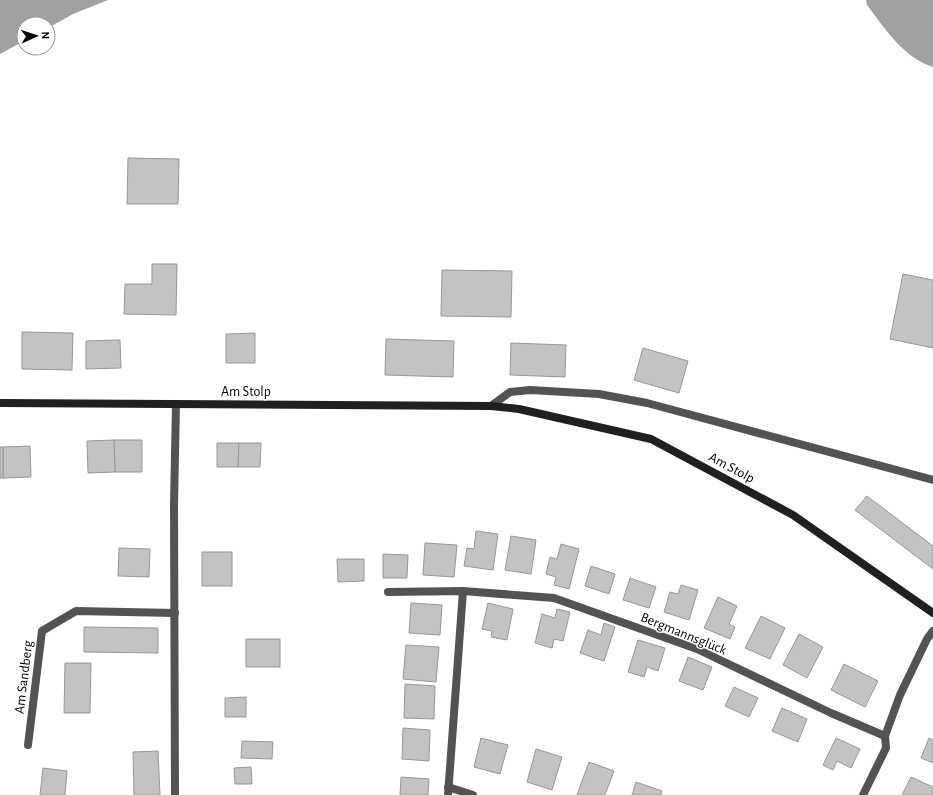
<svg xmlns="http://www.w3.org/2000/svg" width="933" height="795" viewBox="0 0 933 795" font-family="'Alegreya Sans',sans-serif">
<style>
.water{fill:#a1a1a1}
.building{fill:#c3c3c3;stroke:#979797}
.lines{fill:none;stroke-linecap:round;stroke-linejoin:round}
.lane{stroke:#535353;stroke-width:8}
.street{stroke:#535353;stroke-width:8}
.secondary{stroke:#202020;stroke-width:8}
.labels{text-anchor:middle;stroke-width:3;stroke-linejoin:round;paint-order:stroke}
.street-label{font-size:14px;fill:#000;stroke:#fff}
</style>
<rect width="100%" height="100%" fill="#fff"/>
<g class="water">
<path d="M0,0H108L73,14L48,28V24H24V41L0,54Z"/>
<path d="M866,0H933V67C904,58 885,29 867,5Z"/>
</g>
<g class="building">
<path d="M128,158L179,159L178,204H127Z"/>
<path d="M152,264H177L176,315L124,314L125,284H152Z"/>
<path d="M442,270L512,271L511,317L441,316Z"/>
<path d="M903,274L933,280V348L890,339Z"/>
<path d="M22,332L73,333L72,370L22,369Z"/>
<path d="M255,333V363H226V334Z"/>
<path d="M386,339L454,341L453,377L385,375Z"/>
<path d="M120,340L121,368L86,369V341Z"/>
<path d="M511,343L566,345L565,377L510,375Z"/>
<path d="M643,348L688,361L679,393L634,380Z"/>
<path d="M114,440H142V472H115Z"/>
<path d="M114,440L115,472L88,473L87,441Z"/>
<path d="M217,443H239L238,467H217Z"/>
<path d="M239,443H261L260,467H238Z"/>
<path d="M30,446L31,477L3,478V447Z"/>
<rect x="0" y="447" width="3" height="31"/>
<path d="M867,496L933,546V569L855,510Z"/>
<path d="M476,531L498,534L493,570L464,566L467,548L474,549Z"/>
<path d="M511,536L536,540L531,574L505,570Z"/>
<path d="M425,543L457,545L454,577L423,575Z"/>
<path d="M561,544L579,549L569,589L554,585L556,577L546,574L550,557L557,559Z"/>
<path d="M119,548L150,549L149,577L118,576Z"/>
<rect x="202" y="552" width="30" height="34"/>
<path d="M383,554L408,555L407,578H383Z"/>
<path d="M337,559H364V581L338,582Z"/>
<path d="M591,566L615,574L609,594L585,586Z"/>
<path d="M630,578L656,587L649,608L623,600Z"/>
<path d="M681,585L698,590L689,620L664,612L670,592L678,594Z"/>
<path d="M718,597L737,606L729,624L735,627L730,639L704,628Z"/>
<path d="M411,603L442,605L440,635L409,633Z"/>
<path d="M488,603L513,609L507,640L491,637L492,631L482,629Z"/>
<path d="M557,609L570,612L563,641L554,639L552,648L535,643L542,614L555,618Z"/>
<path d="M761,616L785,628L770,659L745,648Z"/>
<path d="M604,623L615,627L604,661L580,653L588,630L601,635Z"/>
<path d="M84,627L158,628V653L84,652Z"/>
<path d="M799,634L823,647L807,678L783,665Z"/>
<rect x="246" y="639" width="34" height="28"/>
<path d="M638,640L665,648L658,671L647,667L644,677L628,672Z"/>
<path d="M406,645L439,647L436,682L403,679Z"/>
<path d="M688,657L712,667L703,690L679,681Z"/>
<path d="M65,663H91L90,713H64Z"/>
<path d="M844,664L878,681L865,707L831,690Z"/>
<path d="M405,684L435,686L434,719L404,718Z"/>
<path d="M734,687L758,698L749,717L725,706Z"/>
<path d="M246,697V717H225V698Z"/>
<path d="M782,708L807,719L798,742L772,731Z"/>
<path d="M403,728L430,730L429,761L402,759Z"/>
<path d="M481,738L508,745L500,774L474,767Z"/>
<path d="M836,738L860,749L851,768L837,761L833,770L823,765Z"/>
<path d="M929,738L933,740V763L921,758Z"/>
<path d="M242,741L273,742L272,759L241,758Z"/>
<path d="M536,749L562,757L552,790L527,782Z"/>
<path d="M158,751L160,795H134L133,752Z"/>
<path d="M589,762L614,771L605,795H577Z"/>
<path d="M251,767L252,784H235L234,768Z"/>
<path d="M43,768L67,771L65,795H40Z"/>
<path d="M401,777L429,779L428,795H400Z"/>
<path d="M911,777L933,787V795H902Z"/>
<path d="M636,782L662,791L661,795H632Z"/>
</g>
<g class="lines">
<path class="lane" d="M491,406L510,392L530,390L599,394L647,403L933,480"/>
<g class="street">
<path d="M388,592L463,591L554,598L697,649L831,713L885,736"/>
<path d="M28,745L42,631L76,611L175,613"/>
<path d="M448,787L473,795"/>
<path d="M175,795L174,505L176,404"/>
<path d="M448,795L463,591"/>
<path d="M863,795L886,748L885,736L900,695L927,639L933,631"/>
</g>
<path class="secondary" d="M0,403L491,406L519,409L651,439L793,515L933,613"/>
</g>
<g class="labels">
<g class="street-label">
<text x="246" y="396">Am Stolp</text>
<text transform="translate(732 467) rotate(28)" y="5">Am Stolp</text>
<text transform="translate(684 633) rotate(22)" y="5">Bergmannsglück</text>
<text transform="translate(23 677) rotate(-83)" y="5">Am Sandberg</text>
</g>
</g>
<g transform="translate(36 36) rotate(87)"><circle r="19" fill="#ffffff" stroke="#999999"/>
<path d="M0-3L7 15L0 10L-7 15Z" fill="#000000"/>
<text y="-6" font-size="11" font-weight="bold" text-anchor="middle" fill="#000000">N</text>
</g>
</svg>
